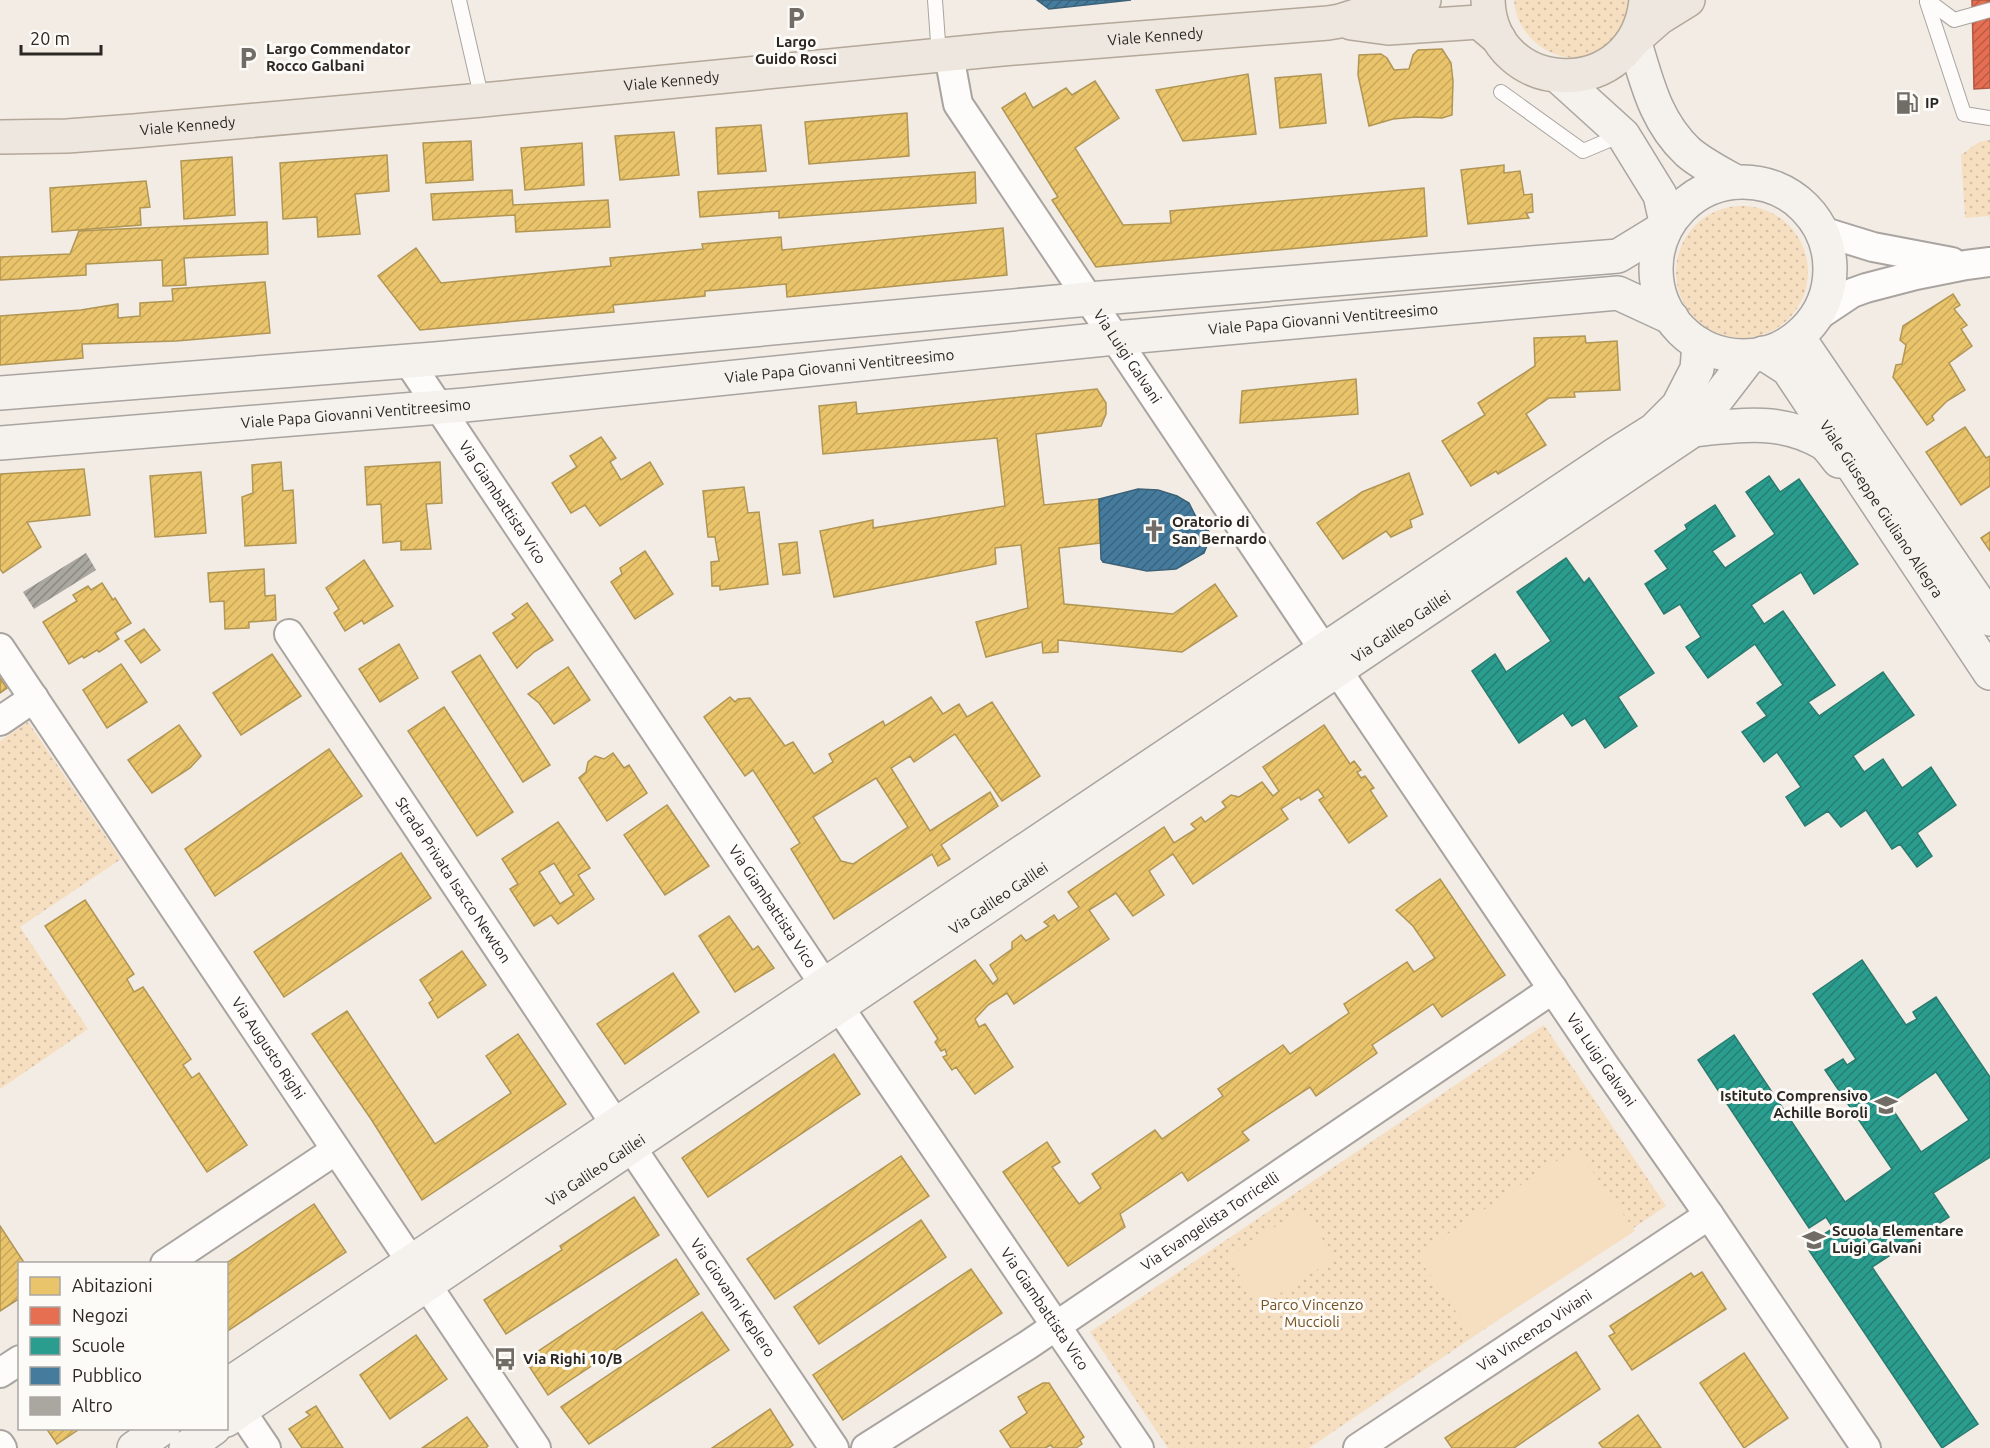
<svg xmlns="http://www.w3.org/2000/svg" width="1990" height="1448" viewBox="0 0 1990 1448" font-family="Ubuntu,sans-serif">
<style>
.grass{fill:url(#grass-dots)}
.garden{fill:#f6dec0}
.homes{fill:url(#homes-hatch);stroke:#b09554;stroke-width:1.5;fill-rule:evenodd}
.shops{fill:url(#shops-hatch);stroke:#af5943;stroke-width:1.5}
.schools{fill:url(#schools-hatch);stroke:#2a7a6e;stroke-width:1.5;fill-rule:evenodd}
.public{fill:url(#public-hatch);stroke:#3d6278;stroke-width:1.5}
.building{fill:url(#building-hatch)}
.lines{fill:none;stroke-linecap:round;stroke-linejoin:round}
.lane-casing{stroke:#a9a49f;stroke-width:16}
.street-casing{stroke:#a9a49f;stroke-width:32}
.secondary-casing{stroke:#a9a49f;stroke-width:36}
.primary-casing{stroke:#b3a899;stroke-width:36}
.lane{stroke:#fdfcfb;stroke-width:14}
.street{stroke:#fdfcfb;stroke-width:28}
.secondary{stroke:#f5f2ee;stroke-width:33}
.primary{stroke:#ede7df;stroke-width:33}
.labels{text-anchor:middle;stroke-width:6;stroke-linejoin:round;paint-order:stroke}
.street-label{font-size:15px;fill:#2b2722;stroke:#fdfbf8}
.poi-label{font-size:15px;font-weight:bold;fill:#2b2722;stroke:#fdfbf8;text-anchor:start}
.park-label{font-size:15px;fill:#725020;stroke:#fdfbf8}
</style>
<defs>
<pattern id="grass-dots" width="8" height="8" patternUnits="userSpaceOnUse" patternTransform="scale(1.5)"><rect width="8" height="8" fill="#f6dec0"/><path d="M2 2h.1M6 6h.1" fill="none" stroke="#d3bea5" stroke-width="1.8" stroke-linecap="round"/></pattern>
<pattern id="homes-hatch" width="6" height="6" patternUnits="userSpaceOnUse" patternTransform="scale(1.5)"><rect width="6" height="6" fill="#e9c46a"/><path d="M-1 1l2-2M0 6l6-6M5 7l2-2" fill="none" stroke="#c8a85c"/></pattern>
<pattern id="shops-hatch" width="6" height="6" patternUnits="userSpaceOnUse" patternTransform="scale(1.5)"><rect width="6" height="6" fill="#e76f51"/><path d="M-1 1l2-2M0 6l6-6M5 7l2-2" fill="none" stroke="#bb5b43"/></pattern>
<pattern id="schools-hatch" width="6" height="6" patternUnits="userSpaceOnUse" patternTransform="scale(1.5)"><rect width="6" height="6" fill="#2a9d8f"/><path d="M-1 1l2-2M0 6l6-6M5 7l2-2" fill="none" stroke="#248074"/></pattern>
<pattern id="public-hatch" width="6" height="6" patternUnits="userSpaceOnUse" patternTransform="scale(1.5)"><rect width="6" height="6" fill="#457b9d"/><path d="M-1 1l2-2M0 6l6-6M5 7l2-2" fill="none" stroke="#3a6580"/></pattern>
<pattern id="building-hatch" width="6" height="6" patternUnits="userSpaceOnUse" patternTransform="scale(1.5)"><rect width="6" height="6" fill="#aaa6a0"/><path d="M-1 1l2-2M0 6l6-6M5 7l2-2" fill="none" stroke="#8b8782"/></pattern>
</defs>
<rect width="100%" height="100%" fill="#f2ece5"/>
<g class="grass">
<path d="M1514,0H1633C1631,7 1631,17 1627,23C1625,28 1619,32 1615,36C1611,41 1607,47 1602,50C1564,73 1516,41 1514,0Z"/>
<path d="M1990,140V220L1989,216L1965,218L1961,155L1979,142Z"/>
<circle cx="1742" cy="272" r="66"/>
<path d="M28,722L121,859L20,927L88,1029L0,1089V741Z"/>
<path d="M1544,1025L1666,1206L1309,1448H1168L1090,1332Z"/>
</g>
<g class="garden">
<path d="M1576,1148L1635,1231L1473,1336L1416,1255Z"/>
<path d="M1303,1209L1335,1258L1259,1307L1228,1257Z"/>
</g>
<g class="homes">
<path d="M1442,49L1451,63L1453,81L1452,115L1442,118L1416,117L1393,119L1369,126L1358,75L1359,55L1381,54L1387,58L1394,70L1409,69L1413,55L1418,50Z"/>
<path d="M1248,74L1256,134L1183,141L1156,90Z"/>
<path d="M1321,74L1326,123L1280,128L1275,78Z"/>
<path d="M1095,81L1119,118L1075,148L1123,225L1171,223L1170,211L1424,188L1427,236L1096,267L1052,200L1058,197L1002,108L1025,93L1033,108L1066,88L1072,95Z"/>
<path d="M907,113L909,156L809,164L805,122Z"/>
<path d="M761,125L766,171L718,174L716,128Z"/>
<path d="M674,132L679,175L620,180L615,136Z"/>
<path d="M471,141L473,180L426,183L423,143Z"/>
<path d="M582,143L584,185L525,190L521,148Z"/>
<path d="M387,155L389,191L355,194L360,234L318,237L317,217L283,219L280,163Z"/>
<path d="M232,157L235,215L184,219L181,161Z"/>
<path d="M1504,165V173L1520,171L1524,195L1532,194L1533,212L1526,213L1529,218L1468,224L1461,170Z"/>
<path d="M975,172L976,203L779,218V211L700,217L698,192Z"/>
<path d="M146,181L150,207L140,208L141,225L52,232L50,188Z"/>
<path d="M512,190L513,205L608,200L610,227L516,232L515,215L433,220L431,194Z"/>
<path d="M267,222L268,254L184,258L186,285L163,286L162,260L86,264V275L0,280V257L70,254L79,231Z"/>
<path d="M1003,228L1007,275L787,297L786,284L705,291V296L613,305L614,312L420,330L378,276L416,248L441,283L611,266L610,258L703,249L702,244L781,237L782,250Z"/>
<path d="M265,282L270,333L176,341L82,344L83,358L0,365V316L81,310L118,304V318L140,316V303L173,301L172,289Z"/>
<path d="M1953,294L1960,305L1954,309L1967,325L1961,329L1972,346L1949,363L1965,390L1947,401L1932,416L1934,420L1927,425L1893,377L1896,365L1902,364L1906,345L1900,340L1903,326Z"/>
<path d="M1585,336L1586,343L1617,341L1620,390L1574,392L1575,397L1549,398L1526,414L1546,445L1498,474L1496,471L1471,486L1442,441L1485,415L1478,403L1535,366L1534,338Z"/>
<path d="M1356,379L1358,414L1240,423L1242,391Z"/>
<path d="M1097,389L1106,403V414L1101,426L1036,434L1044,505L1099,499L1100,543L1059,548L1064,604L1173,614L1215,584L1237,616L1182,652L1058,640V652L1043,653L1042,642L986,657L976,622L1028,608L1021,545L995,548L996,564L834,597L820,531L873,520V528L1005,506L997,438L823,454L819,406L856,402L857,414Z"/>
<path d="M1965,427L1986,458L1990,456V486L1961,505L1926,452Z"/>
<path d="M601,437L616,458L610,462L621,480L650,462L663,484L600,526L585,505L571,513L552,483L577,467L570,456Z"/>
<path d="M281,462L283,491L293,490L296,543L245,546L242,497L253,493L252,465Z"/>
<path d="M440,462L442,503L426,504L431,549L401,550V541L383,543L381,504L367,505L365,467Z"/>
<path d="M84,469L90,515L27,522L41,547L3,573L0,569V474Z"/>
<path d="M201,472L206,533L155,537L150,476Z"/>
<path d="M1409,473L1423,514L1410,520L1412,527L1391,537L1386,531L1343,559L1317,523L1362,492Z"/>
<path d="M744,487L748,513L759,512L768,584L720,590V586H712L711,562L719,561L715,537H708L703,491Z"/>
<path d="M1990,532V551L1981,538Z"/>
<path d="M797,542L800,573L783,575L779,544Z"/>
<path d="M645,551L673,594L635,619L611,582L622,574L620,568Z"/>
<path d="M364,560L393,606L364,624L362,620L345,631L334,613L339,609L326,588Z"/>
<path d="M264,569L265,596L275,595L276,620L249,622V628L225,629L224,601L210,602L208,573Z"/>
<path d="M102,583L113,600L115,598L131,623L115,633L119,639L99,652L97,650L84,658L82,656L69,664L43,622L77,601L73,595L88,586L91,590Z"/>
<path d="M527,603L553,640L534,652L517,668L493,633L516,618L512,614Z"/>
<path d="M144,629L160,650L141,663L125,641Z"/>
<path d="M399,644L418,678L380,702L359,669Z"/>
<path d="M272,654L301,696L241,735L213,693Z"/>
<path d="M480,655L550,765L523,782L452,672Z"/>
<path d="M121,664L147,702L107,728L83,690Z"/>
<path d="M568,667L590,700L554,724L539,703L528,694Z"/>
<path d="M0,678L7,688L0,693Z"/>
<path d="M730,697L735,702L738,699L750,698L785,746L793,742L814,774L833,762L829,754L883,721L885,726L931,697L943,714L959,704L967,717L992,702L1040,776L1002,801L955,734L914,762L910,756L891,768L930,831L990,792L998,806L941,845L950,859L938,866L932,854L834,919L791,849L800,843L753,770L745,776L704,717ZM876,778L908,827L853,864L841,861L813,817Z"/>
<path d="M444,707L513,812L477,836L408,731Z"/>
<path d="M179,725L201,756L190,768L152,793L128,760Z"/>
<path d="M1324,725L1350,764L1354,761L1361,770L1357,772L1361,778L1365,776L1374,788L1370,790L1387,816L1349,843L1319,800L1324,797L1318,789L1301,800L1299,797L1281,809L1288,819L1193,884L1173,854L1149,871L1164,895L1133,916L1116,893L1089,910L1109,939L1014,1004L1007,993L988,1005L975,1019L979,1027L985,1024L1013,1067L975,1094L956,1067L952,1070L943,1057L947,1055L945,1049L941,1051L935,1042L938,1039L914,1002L975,960L993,984L998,979L990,965L1012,949V942L1021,935L1026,941L1049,926L1044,922L1054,915L1058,921L1079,907L1068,892L1164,827L1174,843L1196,829L1191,824L1201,817L1205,822L1226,807L1222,802L1231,795L1239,797L1262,782L1273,796L1279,791L1263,767Z"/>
<path d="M329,749L362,796L215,896L185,849Z"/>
<path d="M613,753L624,768L629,765L647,793L607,821L579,778L586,772L588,762L595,756L604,759Z"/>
<path d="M667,805L709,866L665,895L624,835Z"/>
<path d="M558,822L590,868L578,875L594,899L558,924L551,915L534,926L510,889L518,884L502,859ZM554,863L574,895L560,904L539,872Z"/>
<path d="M401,853L431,898L284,997L254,952Z"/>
<path d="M1440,879L1505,975L1442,1017L1433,1004L1372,1045L1377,1053L1316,1096L1310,1087L1242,1132L1249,1140L1188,1181L1182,1172L1120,1214L1125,1227L1068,1266L1003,1172L1047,1142L1060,1162L1052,1167L1079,1204L1101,1188L1092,1174L1155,1130L1162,1139L1223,1096L1218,1089L1283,1045L1290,1054L1349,1013L1344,1004L1407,962L1414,972L1435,958L1413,926L1396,910Z"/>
<path d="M85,900L134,974L127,979L134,992L143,987L191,1059L183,1065L192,1078L199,1073L247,1145L207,1172L45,926Z"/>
<path d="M729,916L753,950L758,946L774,968L735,992L699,936Z"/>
<path d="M462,951L486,985L438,1018L429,1003L433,1000L420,980Z"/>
<path d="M673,973L699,1012L625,1064L597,1024Z"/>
<path d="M347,1011L435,1144L511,1093L486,1056L518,1034L566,1104L422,1200L371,1119L312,1034Z"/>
<path d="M834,1054L860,1094L708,1197L682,1158Z"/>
<path d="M901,1156L929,1196L775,1299L747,1259Z"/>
<path d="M634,1197L659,1235L506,1334L484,1300L562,1250L560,1246Z"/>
<path d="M314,1204L346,1252L226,1332V1264H225Z"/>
<path d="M921,1220L946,1257L819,1344L794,1307Z"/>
<path d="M0,1226L25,1264H20V1298L0,1311Z"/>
<path d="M676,1259L699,1294L548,1395L525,1360Z"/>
<path d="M971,1269L1002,1313L843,1420L813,1375Z"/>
<path d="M1702,1272L1726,1309L1632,1370L1609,1336L1615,1333L1610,1326L1691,1273L1694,1277Z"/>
<path d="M702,1312L729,1350L589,1444L561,1407Z"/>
<path d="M416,1335L447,1379L390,1419L360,1375Z"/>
<path d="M1576,1352L1600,1389L1514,1448H1452L1445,1438Z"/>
<path d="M1744,1353L1788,1418L1744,1448L1700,1383Z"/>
<path d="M1043,1383H1049L1084,1437L1080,1440L1082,1444L1076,1448H1053L1051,1445L1045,1448H1011L1000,1431L1027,1413L1018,1397Z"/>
<path d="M316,1406L343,1448H302L289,1429L310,1415L306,1412Z"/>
<path d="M770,1409L793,1445L789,1448H712Z"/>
<path d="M1638,1415L1661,1448H1603L1599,1443Z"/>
<path d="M467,1417L488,1446L486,1448H422Z"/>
<path d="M46,1428H81L57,1444Z"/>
</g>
<path class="shops" d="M1972,0H1990V88L1974,89Z"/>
<g class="schools">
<path d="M1769,476L1780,492L1799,479L1858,564L1814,594L1801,572L1751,605L1764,624L1783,611L1835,685L1808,702L1819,716L1883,672L1914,715L1853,756L1864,772L1883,759L1902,788L1931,767L1956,805L1917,833L1932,856L1917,867L1900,844L1892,849L1866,810L1841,827L1828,811L1805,826L1786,797L1801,787L1777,752L1764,762L1742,732L1767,716L1757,703L1783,685L1755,644L1708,678L1686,647L1701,637L1680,604L1664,614L1645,584L1668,569L1655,551L1687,529L1685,525L1715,505L1735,536L1712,551L1725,568L1775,534L1746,492Z"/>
<path d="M1566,558L1584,583L1589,578L1654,673L1618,697L1637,726L1605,748L1585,718L1572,726L1563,713L1519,743L1472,671L1495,654L1506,672L1551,641L1517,592Z"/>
<path d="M1862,960L1906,1025L1917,1019L1913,1012L1936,997L1990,1077V1157L1933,1193L1949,1217L1872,1267L1978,1424L1942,1448L1806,1246L1833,1228L1826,1217L1809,1228L1698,1060L1734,1035L1845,1202L1892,1169L1825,1070L1843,1059L1847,1065L1856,1059L1813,994ZM1936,1072L1969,1120L1921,1152L1889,1104Z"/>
</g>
<g class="public">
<path d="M1037,0H1131L1049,9Z"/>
<path d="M1138,489L1158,490L1177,496L1189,503L1195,515L1206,526L1211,536L1204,553L1176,569L1147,571L1103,562L1101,559L1099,499Z"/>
</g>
<path class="building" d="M86,553L96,570L34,609L23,592Z"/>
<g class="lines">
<g class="lane-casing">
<g id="lane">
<path d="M459,0L482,100"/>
<path d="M935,0L939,56"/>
<path d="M1927,0L1954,20L1990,10"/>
<path d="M1927,2L1964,114L1990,118"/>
<path d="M1501,92L1583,151L1621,135"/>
</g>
</g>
<g class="street-casing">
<g id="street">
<path id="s1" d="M949,55L958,104L1324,650"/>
<path d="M1821,231L1873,247L1952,262"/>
<path d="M1816,317L1852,293L1866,288L1916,275L1966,265L1990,262"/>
<path id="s2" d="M408,361L850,1023L1139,1448"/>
<path id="s3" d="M289,634L616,1125"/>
<path id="s4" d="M0,648L536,1448"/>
<path id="s5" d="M1337,670L1602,1062L1709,1215L1866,1448"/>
<path d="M0,721L34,698"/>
<path id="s6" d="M631,1147L834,1448"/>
<path d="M165,1264L336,1150"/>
<path d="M0,1373L20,1360"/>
<path d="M241,1411L266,1448"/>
<path d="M0,1445L2,1448"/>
<path id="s7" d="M866,1448L1028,1345L1553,989"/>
<path id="s8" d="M1358,1448L1709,1215"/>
</g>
</g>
<g class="secondary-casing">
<g id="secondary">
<path d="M1634,40C1647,82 1655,121 1688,152C1702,164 1720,173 1736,182"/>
<circle cx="1743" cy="269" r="87"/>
<path d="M1798,337L1990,619"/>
<path id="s9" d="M1763,353L1788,369L1990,673"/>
<path d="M0,393L435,359L1089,299L1618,256L1667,226L1660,195L1623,135L1559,77"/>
<path d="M1693,430C1738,425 1782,418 1823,443C1829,447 1834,455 1839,461"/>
<path id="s10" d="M0,443L465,405L1115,338L1618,293L1672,318"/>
<path d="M226,1386L1616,454L1654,430L1678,406L1697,369L1699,344"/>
<path id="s11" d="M226,1420L1693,430L1750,356"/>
<path d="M134,1448L163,1428"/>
<path d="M186,1448L214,1428"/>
</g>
</g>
<g class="primary-casing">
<g id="primary">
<path d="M1488,0C1491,98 1636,104 1646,0"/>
<path d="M1351,23L1388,28L1479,22L1499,39"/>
<path d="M1634,40L1659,18L1688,0"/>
<path id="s12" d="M0,137L67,136L134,131L482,100L1002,49L1328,23L1340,21L1387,6L1424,0"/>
</g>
</g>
<use href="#lane" class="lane"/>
<use href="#street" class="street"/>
<use href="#secondary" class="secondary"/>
<use href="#primary" class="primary"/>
</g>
<defs>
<g id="parking-bare" transform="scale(1.8)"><path d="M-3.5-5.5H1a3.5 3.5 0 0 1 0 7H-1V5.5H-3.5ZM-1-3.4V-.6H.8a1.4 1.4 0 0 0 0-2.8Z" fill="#716c66" stroke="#fdfbf8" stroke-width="2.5" paint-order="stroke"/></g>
<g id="fuel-bare" transform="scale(1.8)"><path d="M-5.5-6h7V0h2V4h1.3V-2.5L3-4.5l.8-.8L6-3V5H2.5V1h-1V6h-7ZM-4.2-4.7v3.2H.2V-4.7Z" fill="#716c66" stroke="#fdfbf8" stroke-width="2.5" paint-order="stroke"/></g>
<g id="church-bare" transform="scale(1.8)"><path d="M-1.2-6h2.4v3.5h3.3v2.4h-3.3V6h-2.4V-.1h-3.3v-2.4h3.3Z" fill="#716c66" stroke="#fdfbf8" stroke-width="2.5" paint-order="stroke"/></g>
<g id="school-bare" transform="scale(1.8)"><path d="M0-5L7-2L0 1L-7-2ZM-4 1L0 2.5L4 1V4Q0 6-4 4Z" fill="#716c66" stroke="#fdfbf8" stroke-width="2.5" paint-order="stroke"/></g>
<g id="bus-bare" transform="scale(1.8)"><path d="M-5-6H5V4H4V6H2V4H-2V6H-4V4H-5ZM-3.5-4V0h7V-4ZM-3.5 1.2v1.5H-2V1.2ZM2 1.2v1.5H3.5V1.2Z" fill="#716c66" stroke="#fdfbf8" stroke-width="2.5" paint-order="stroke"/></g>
</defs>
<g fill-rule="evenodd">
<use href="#parking-bare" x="796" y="18"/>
<use href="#parking-bare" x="248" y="58"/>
<use href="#fuel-bare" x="1907" y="103"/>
<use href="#church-bare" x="1154" y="531"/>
<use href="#school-bare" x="1886" y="1105"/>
<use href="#school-bare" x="1814" y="1240"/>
<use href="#bus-bare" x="505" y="1359"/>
</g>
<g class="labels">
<g class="street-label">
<text dy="5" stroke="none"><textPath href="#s12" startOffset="1160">Viale Kennedy</textPath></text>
<text dy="5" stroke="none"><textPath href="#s12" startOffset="674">Viale Kennedy</textPath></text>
<text dy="5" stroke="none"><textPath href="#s12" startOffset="188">Viale Kennedy</textPath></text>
<text dy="5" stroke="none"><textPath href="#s10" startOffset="1329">Viale Papa Giovanni Ventitreesimo</textPath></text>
<text dy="5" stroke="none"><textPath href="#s1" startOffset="354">Via Luigi Galvani</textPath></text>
<text dy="5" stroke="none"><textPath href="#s10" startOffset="843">Viale Papa Giovanni Ventitreesimo</textPath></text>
<text dy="5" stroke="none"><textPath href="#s10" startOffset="357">Viale Papa Giovanni Ventitreesimo</textPath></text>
<text dy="5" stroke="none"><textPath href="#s2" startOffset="170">Via Giambattista Vico</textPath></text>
<text dy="5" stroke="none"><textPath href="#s9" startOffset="198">Viale Giuseppe Giuliano Allegra</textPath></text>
<text dy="5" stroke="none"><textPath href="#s11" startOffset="1418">Via Galileo Galilei</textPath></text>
<text dy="5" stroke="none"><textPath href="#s3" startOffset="296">Strada Privata Isacco Newton</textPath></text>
<text dy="5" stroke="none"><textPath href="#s11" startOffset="932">Via Galileo Galilei</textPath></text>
<text dy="5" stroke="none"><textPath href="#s2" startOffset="656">Via Giambattista Vico</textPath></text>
<text dy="5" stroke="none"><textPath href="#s4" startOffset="482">Via Augusto Righi</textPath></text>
<text dy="5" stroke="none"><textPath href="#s5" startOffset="471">Via Luigi Galvani</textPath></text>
<text dy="5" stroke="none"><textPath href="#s11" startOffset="446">Via Galileo Galilei</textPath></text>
<text dy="5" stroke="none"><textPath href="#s7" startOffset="412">Via Evangelista Torricelli</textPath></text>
<text dy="5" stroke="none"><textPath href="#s6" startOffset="182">Via Giovanni Keplero</textPath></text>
<text dy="5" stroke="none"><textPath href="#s2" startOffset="1142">Via Giambattista Vico</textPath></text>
<text dy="5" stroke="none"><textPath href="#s8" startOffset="212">Via Vincenzo Viviani</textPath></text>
</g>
<g class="poi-label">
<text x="796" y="47" text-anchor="middle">Largo<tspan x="796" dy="17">Guido Rosci</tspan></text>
<text x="266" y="54">Largo Commendator<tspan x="266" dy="17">Rocco Galbani</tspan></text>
<text x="1925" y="108">IP</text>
<text x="1172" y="527">Oratorio di<tspan x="1172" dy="17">San Bernardo</tspan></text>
<text x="1868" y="1101" text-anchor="end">Istituto Comprensivo<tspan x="1868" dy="17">Achille Boroli</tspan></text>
<text x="1832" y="1236">Scuola Elementare<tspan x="1832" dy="17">Luigi Galvani</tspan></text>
<text x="523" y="1364">Via Righi 10/B</text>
</g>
<g class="park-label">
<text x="1312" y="1310">Parco Vincenzo<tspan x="1312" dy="17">Muccioli</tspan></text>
</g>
</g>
<rect x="18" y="1262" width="210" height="168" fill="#fdfbf8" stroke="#a9a6a2" stroke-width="1.5"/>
<rect x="30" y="1277" width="30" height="18" fill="#e9c46a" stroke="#a9a6a2" stroke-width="1.5"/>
<text x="72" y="1292" font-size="18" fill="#2b2722">Abitazioni</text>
<rect x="30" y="1307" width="30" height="18" fill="#e76f51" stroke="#a9a6a2" stroke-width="1.5"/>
<text x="72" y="1322" font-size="18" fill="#2b2722">Negozi</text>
<rect x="30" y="1337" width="30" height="18" fill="#2a9d8f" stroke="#a9a6a2" stroke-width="1.5"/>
<text x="72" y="1352" font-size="18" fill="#2b2722">Scuole</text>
<rect x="30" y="1367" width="30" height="18" fill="#457b9d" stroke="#a9a6a2" stroke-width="1.5"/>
<text x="72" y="1382" font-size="18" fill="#2b2722">Pubblico</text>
<rect x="30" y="1397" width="30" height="18" fill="#aaa6a0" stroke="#a9a6a2" stroke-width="1.5"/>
<text x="72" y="1412" font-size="18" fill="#2b2722">Altro</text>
<path d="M21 45v9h80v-9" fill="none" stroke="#2b2722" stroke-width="3"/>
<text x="30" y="45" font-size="18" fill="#2b2722" stroke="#fdfbf8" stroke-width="4.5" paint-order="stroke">20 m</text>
</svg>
